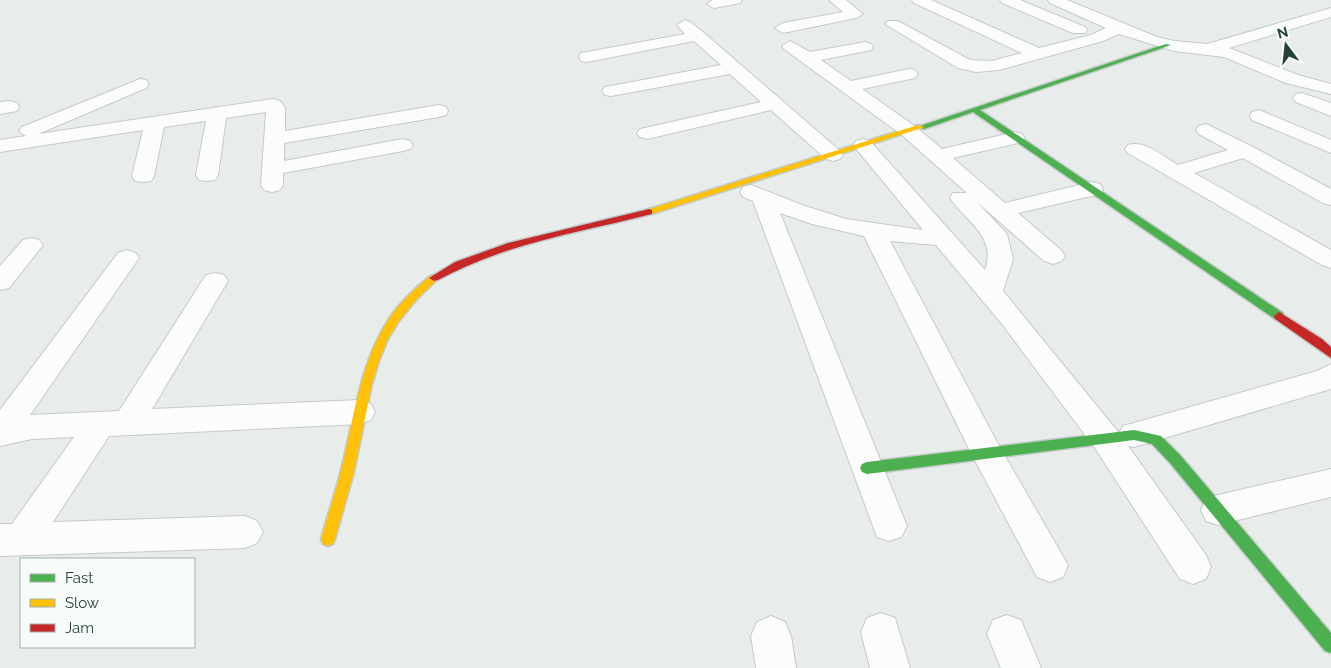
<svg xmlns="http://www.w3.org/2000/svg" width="1331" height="668" viewBox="0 0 1331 668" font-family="Raleway,sans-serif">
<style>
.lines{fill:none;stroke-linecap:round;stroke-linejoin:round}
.street-casing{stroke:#c5cac8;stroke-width:2}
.fast-casing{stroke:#c3cbc8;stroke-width:3}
.slow-casing{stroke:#c3cbc8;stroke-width:3}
.jam-casing{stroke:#c3cbc8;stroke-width:3}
.street{fill:#fcfcfc;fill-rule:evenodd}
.fast{fill:#4caf50;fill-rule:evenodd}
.slow{fill:#ffc107;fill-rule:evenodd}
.jam{fill:#c62828;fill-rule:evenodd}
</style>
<rect width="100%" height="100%" fill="#e8edeb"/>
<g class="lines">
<g class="street-casing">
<g id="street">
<path d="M712,0H742L740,3L714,8L707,4Z"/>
<path d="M829,0H846L863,14L856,18L783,33L775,28L783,23L843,12Z"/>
<path d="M912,0H931L1039,48L1091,35L1106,28L1050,3L1048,0H1067L1157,37L1174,41L1207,44L1331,8V17L1229,48L1298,75L1331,84V94L1286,83L1224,57L1174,51L1119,34L1103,41L999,70L976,72L958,68L885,24L888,21H898L970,60L992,61L1022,53L914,3Z"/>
<path d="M1000,0H1020L1085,27L1087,30L1085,33H1073L1002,3Z"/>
<path d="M685,20L690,22L704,33L840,151L843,155L840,159L833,161L826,159L771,110L647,139L640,137L637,133L640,129L761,102L730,74L611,96L605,95L602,91L605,87L611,86L721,65L694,41L587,62L581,61L579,57L581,53L587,52L685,34L677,25Z"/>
<path d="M790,41L810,52L865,42L871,44L873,47L871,50L821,60L851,81L909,69L915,70L918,74L915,78L862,89L916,127L942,149L1015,132L1022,134L1025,138L1022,142L953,158L1005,203L1092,182L1100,184L1103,189L1100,194L1018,213L1062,251L1065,256L1062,261L1053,264L1044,261L976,201L1007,234L1013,259L1003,291L1119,433L1123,426L1134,423L1317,371L1331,364V389L1134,447L1128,446L1206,555L1211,567L1206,579L1193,584L1180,579L1095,448L1002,324L936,245L890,241L998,444L1068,565L1063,577L1050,582L1037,577L971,453L864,236L812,224L780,213L907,526L901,537L889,541L877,537L753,201L743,197L740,192L743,187L751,185L805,206L846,219L923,230L853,145L856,141L863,139L870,141L985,270C997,236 967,223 950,198L953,193H967L902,135L784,49L782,46Z"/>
<path d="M140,79L146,80L149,84L146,88L38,134L273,99L280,101L285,108V131L439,105L446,107L448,111L446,115L439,117L284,143V161L403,139L410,141L413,145L410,149L403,151L283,173V185L280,190L272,192L264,190L261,185L266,112L226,118L218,175L215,180L207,181L199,180L196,175L206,121L164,127L154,176L151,181L143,182L135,181L132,176L143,130L0,152V140L26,136L19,131L22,127Z"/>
<path d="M1302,93L1331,103V116L1296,102L1293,98L1296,94Z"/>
<path d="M10,101L17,103L19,107L17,111L0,114V102Z"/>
<path d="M1259,110L1331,140V153L1252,120L1250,116L1252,112Z"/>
<path d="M1206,124L1253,147L1331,189V205L1323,203L1243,158L1194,173L1331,250V268L1322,265L1128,153L1125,149L1128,145C1145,140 1164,157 1178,165L1228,150L1199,134L1196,130L1199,126Z"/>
<path d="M31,238L39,240L43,245L9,288L0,290V266L23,240Z"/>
<path d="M127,250L136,253L139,258L30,415L119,411L206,275L215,273L224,275L228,281L152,409L360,400L371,404L375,412L371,420L360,424L109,436L53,522L245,516L257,521L263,532L257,543L245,548L0,556V524H12L74,437L32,439L0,446V410L118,253Z"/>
<path d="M1331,469V497L1218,525L1206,521L1201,510L1206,499L1218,495Z"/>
<path d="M881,613L895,618L910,668H870L861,632L867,618Z"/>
<path d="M1007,615L1021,620L1041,668H1001L987,634L993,620Z"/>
<path d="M771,616L785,622L791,636L796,668H756L751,636L757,622Z"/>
</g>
</g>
<g class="fast-casing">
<g id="fast">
<path d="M1166,44L1171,45L980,110L1283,313L1284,316L1283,319H1275L973,112L924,129L917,127Z"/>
<path d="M1134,430L1161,436L1180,455L1331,633V653L1325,651L1170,463L1152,444L1134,440L867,474L862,472L860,468L862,464L867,462Z"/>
</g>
</g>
<g class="slow-casing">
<g id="slow">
<path d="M918,125L925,127L652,214H646L644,212L646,210Z"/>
<path d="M434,275L439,278L416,300L399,321L388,339L379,361L372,384L354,472L335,539L333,544L328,546L323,544L321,539C328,513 337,488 343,462C355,412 361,360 390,317C401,301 416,288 430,276Z"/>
</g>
</g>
<g class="jam-casing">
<g id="jam">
<path d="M649,209L652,210V214C577,233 507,243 438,280L434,281L429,278L455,262L508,243Z"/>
<path d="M1279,312L1322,339L1331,347V358L1275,319L1274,316Z"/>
</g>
</g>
<use href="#street" class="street"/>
<use href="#fast" class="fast"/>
<use href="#slow" class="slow"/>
<use href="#jam" class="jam"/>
</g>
<rect x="20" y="558" width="175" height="90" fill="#f7fbf9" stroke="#a3b1ad"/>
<rect x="30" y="574" width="25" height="8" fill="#4caf50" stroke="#a3b1ad"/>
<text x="65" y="583" font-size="15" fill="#24423a">Fast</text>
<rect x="30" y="599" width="25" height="8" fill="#ffc107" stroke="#a3b1ad"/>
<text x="65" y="608" font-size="15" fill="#24423a">Slow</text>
<rect x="30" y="624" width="25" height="8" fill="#c62828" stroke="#a3b1ad"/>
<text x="65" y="633" font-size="15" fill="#24423a">Jam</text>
<g transform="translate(1286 45) rotate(345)" stroke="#f7fbf9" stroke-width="4" paint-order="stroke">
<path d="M0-4L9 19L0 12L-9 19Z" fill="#24423a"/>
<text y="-8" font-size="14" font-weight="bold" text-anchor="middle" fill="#24423a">N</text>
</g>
</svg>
